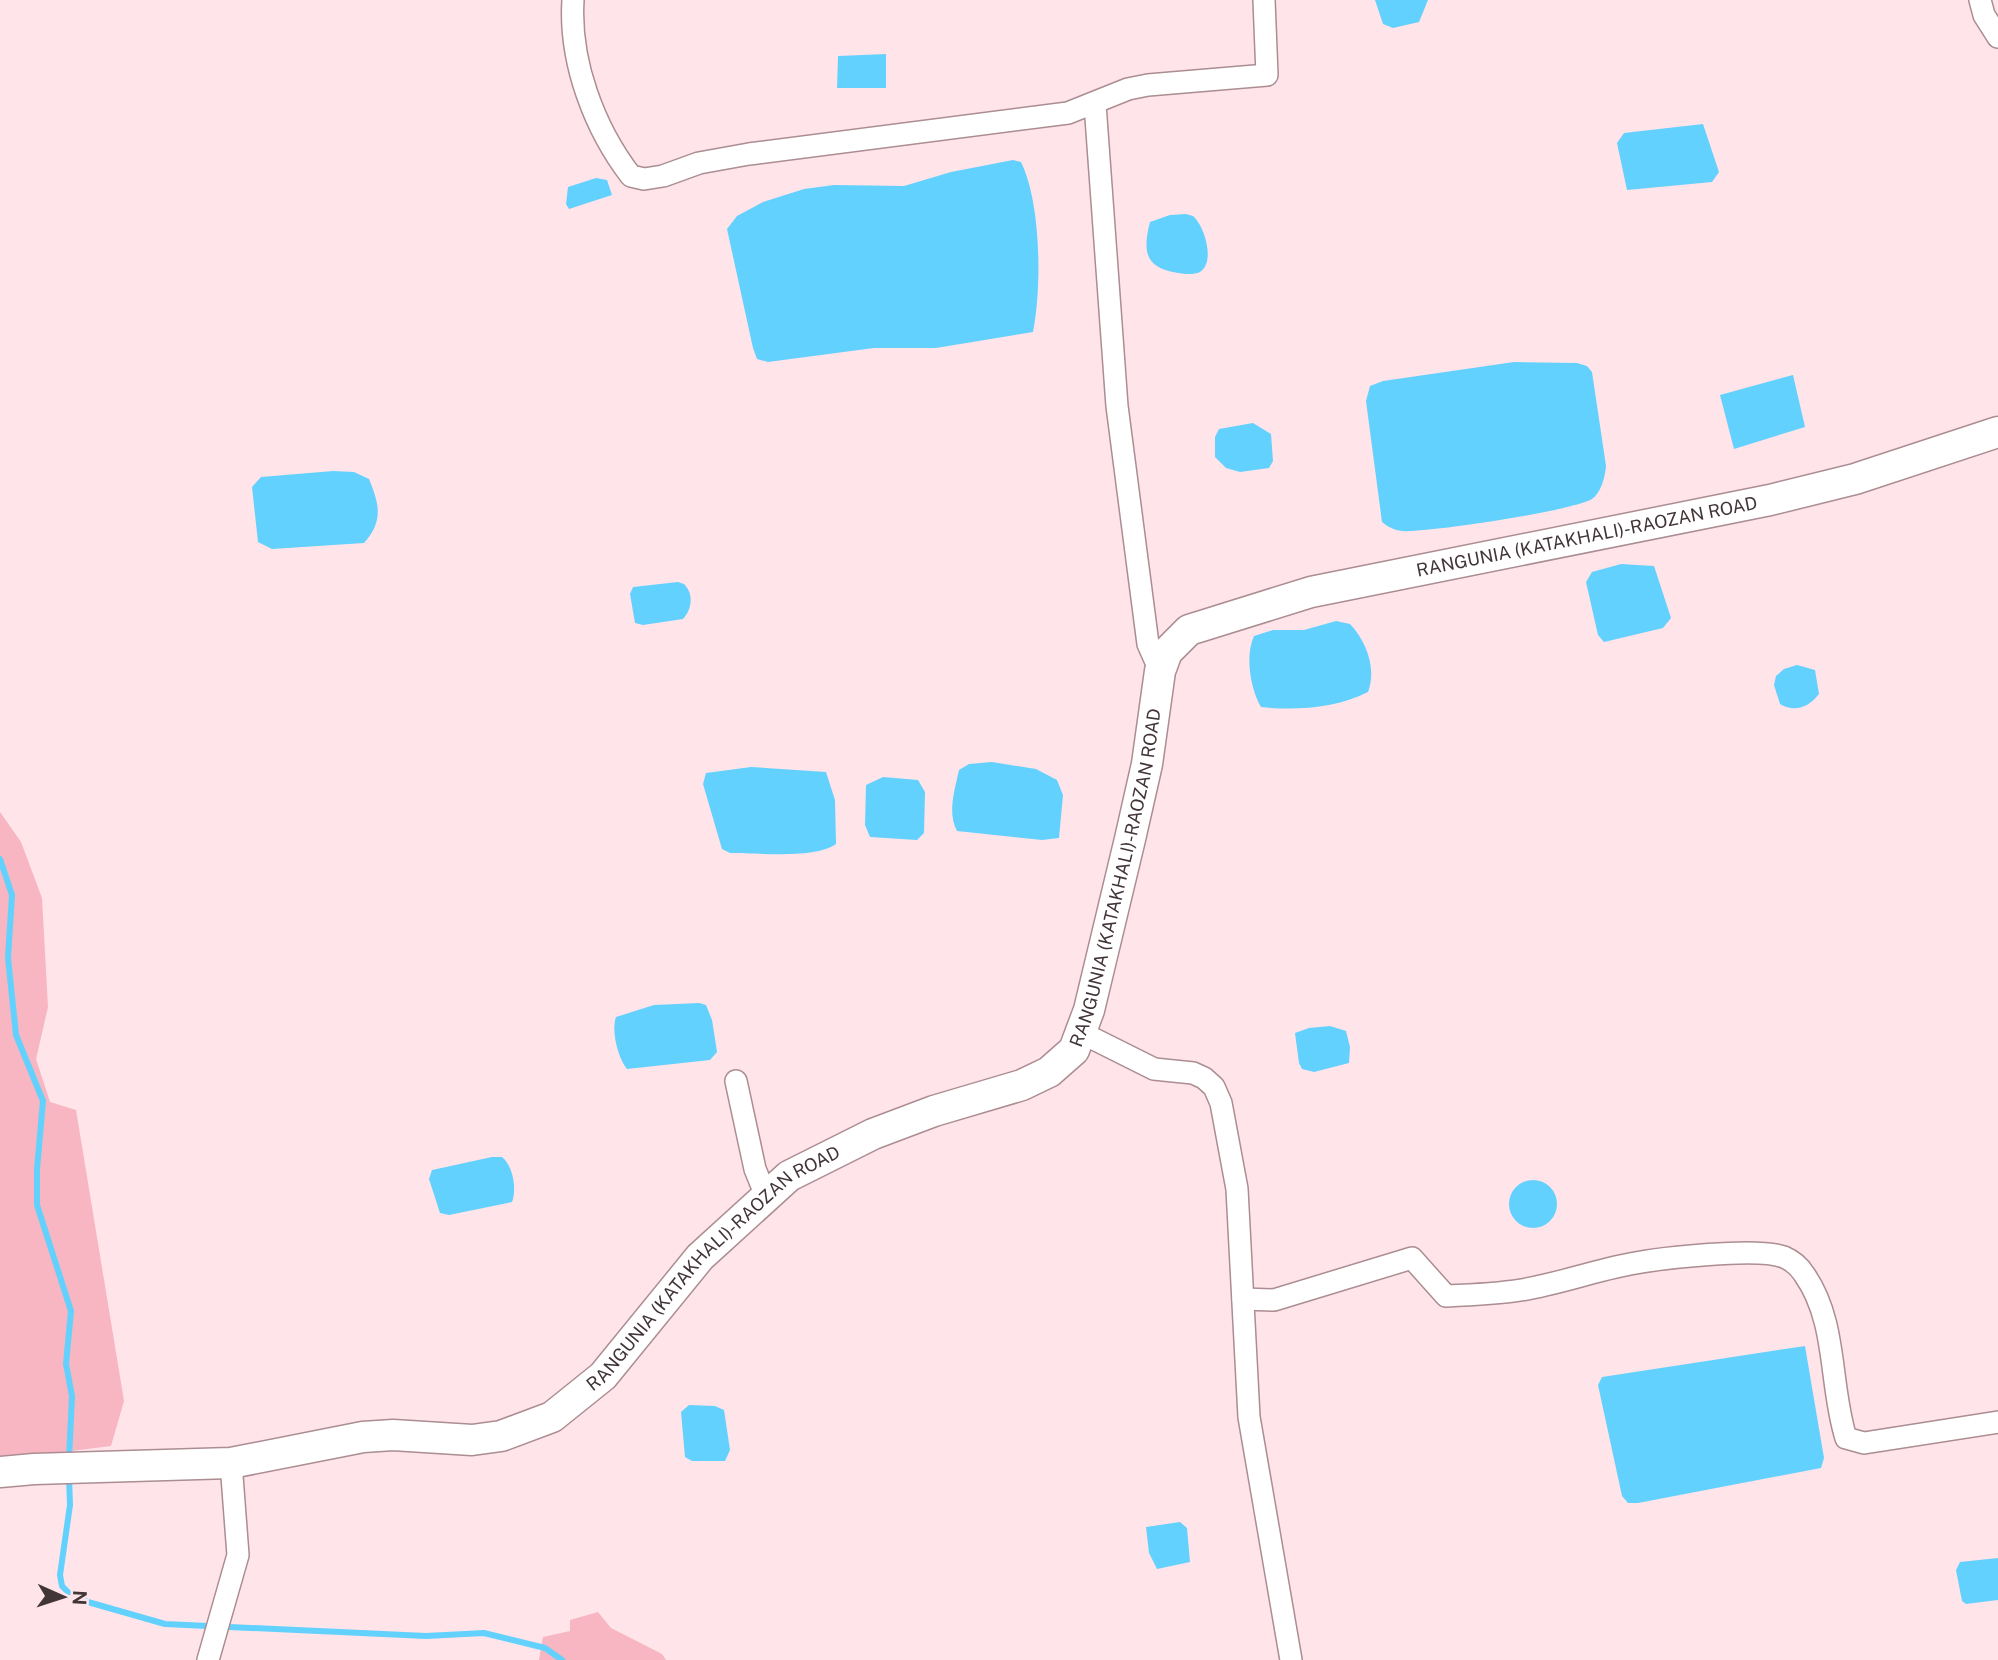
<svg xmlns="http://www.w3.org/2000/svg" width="1998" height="1660" viewBox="0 0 1998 1660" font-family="'Public Sans',sans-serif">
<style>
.green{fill:#f7b6c2}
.water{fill:#63d1fd}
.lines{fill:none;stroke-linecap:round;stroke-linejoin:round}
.stream{stroke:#63d1fd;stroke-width:6}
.minor-casing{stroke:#ab8d92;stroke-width:24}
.secondary-casing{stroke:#ab8d92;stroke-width:33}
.minor{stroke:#fff;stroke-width:21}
.secondary{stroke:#fff;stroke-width:30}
.labels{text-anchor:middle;stroke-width:5;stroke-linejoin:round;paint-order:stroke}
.street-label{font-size:18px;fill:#423537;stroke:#ffe4e9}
</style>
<rect width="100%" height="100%" fill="#ffe4e9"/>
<g class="green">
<path d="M0,812L21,842L42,898L48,1007L36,1059L50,1102L76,1110L124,1401L111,1446L0,1460Z"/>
<path d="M598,1612L611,1628L662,1654L666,1660H539L543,1637L570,1631V1620Z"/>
</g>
<g class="water">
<path d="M1375,0H1428L1419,22L1393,28L1383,24Z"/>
<path d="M886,54V88H837L838,56Z"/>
<path d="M1703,124L1719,172L1712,182L1627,190L1617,143L1624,133Z"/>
<path d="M1013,160L1021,162C1041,203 1042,286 1033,332L936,348H874L768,362L757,359L753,348L727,229L737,216L763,202L804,189L834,185L904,186L951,172Z"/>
<path d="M596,178L607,180L612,195L569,209L566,204L568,187Z"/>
<path d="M1186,214L1193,216C1204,225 1216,262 1200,272C1194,275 1184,274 1178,273C1146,268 1142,253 1150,222L1170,215Z"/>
<path d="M1514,362L1577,363L1587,366L1592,372L1606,466C1605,477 1601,493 1592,499C1572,511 1427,533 1402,531C1394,530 1388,527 1382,522L1366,401L1370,386L1383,381Z"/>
<path d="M1793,375L1805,427L1734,449L1720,395Z"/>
<path d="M1253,423L1271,434L1273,461L1269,468L1240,472L1226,468L1215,457V437L1219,429Z"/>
<path d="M333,471L354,472L369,479C380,506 383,521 364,543L272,549L258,542L252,487L261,477Z"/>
<path d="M1621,564L1654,566L1671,618L1663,628L1604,642L1598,635L1586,582L1592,572Z"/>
<path d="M678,582L684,584C694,594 692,609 683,619L643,625L635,623L630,594L633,587Z"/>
<path d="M1336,621L1350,624C1366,641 1377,668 1368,692C1338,708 1294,711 1261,707C1250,688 1245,655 1254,636L1273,630H1304Z"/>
<path d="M1797,665L1815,670L1819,694C1809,707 1795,713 1780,704L1774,685L1776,676L1784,669Z"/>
<path d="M992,762L1036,769L1057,780L1063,795L1059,838L1042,840L957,831C947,813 955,789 959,770L969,764Z"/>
<path d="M751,767L826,772L835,800L836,844C816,859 757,853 730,853L722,849L703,784L706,773Z"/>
<path d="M883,777L918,780L925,792L924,833L917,840L870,837L865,825L866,785Z"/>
<path d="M699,1003L706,1005L712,1020L717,1052L710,1060L627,1069C618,1058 611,1031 616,1017L654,1005Z"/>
<path d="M1330,1026L1346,1031L1350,1047L1349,1063L1314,1072L1302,1069L1299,1063L1295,1033L1309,1028Z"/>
<path d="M492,1157H502C513,1166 517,1189 512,1202L449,1215L440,1213L429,1179L432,1170Z"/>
<circle cx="1533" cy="1204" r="24"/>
<path d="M1805,1346L1824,1458L1821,1468L1638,1503H1628L1622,1496L1598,1385L1602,1377Z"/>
<path d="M689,1405L715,1406L724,1410L730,1450L725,1461H692L685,1457L681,1412Z"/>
<path d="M1180,1522L1187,1528L1190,1562L1157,1569L1149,1553L1146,1527Z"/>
<path d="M1998,1558V1600L1966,1604L1962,1601L1956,1570L1960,1562Z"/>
</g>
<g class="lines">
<g class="stream">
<path d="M0,859L12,895L8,958L16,1035L43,1101L37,1169V1205L71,1311L66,1364L72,1396L69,1459"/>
<path d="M69,1477L70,1505L60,1575L62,1586L74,1598L165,1624L426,1636L484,1633L545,1648L562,1660"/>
</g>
<g class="minor-casing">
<g id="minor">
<path d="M573,0C569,61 594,128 631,176L644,179L663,176L699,163L749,154L1068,113L1128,89L1148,85L1267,75L1264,0"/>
<path d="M1980,0L1984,15L1998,37"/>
<path d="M1095,104L1117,406L1148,644L1160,671"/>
<path d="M1082,1033L1154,1069L1193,1073L1204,1078L1214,1087L1221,1103L1237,1189L1249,1417L1291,1660"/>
<path d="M736,1081L755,1169L766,1196"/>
<path d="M1243,1299L1274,1300L1412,1258L1446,1296C1471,1295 1496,1294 1521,1290C1558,1284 1593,1271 1630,1264C1661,1258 1757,1247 1784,1257C1793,1261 1799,1266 1804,1274C1838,1322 1829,1385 1846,1438L1864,1443L1998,1422"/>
<path d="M208,1660L238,1555L231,1463"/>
</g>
</g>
<g class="secondary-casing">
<g id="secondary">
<path id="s1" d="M0,1472L34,1469L231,1463L363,1437L393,1435L472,1440L501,1436L552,1417L603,1376L700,1257L789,1176L873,1134L934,1111L1022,1085L1049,1072L1074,1050L1089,1010L1130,839L1147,764L1160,671L1167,652L1189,630L1311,592L1770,500L1855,479L1998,432"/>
</g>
</g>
<use href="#minor" class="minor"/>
<use href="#secondary" class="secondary"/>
</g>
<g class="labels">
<g class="street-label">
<text dy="6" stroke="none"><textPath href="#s1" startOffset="2062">RANGUNIA (KATAKHALI)-RAOZAN ROAD</textPath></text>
<text dy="6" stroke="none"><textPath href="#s1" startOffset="1390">RANGUNIA (KATAKHALI)-RAOZAN ROAD</textPath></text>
<text dy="6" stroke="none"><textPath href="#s1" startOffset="780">RANGUNIA (KATAKHALI)-RAOZAN ROAD</textPath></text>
</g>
</g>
<g transform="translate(63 1597) rotate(93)" stroke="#ffe4e9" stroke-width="5" paint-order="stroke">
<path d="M0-5L12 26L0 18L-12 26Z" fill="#423537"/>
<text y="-10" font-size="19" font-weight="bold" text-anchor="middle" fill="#423537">N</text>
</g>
</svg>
